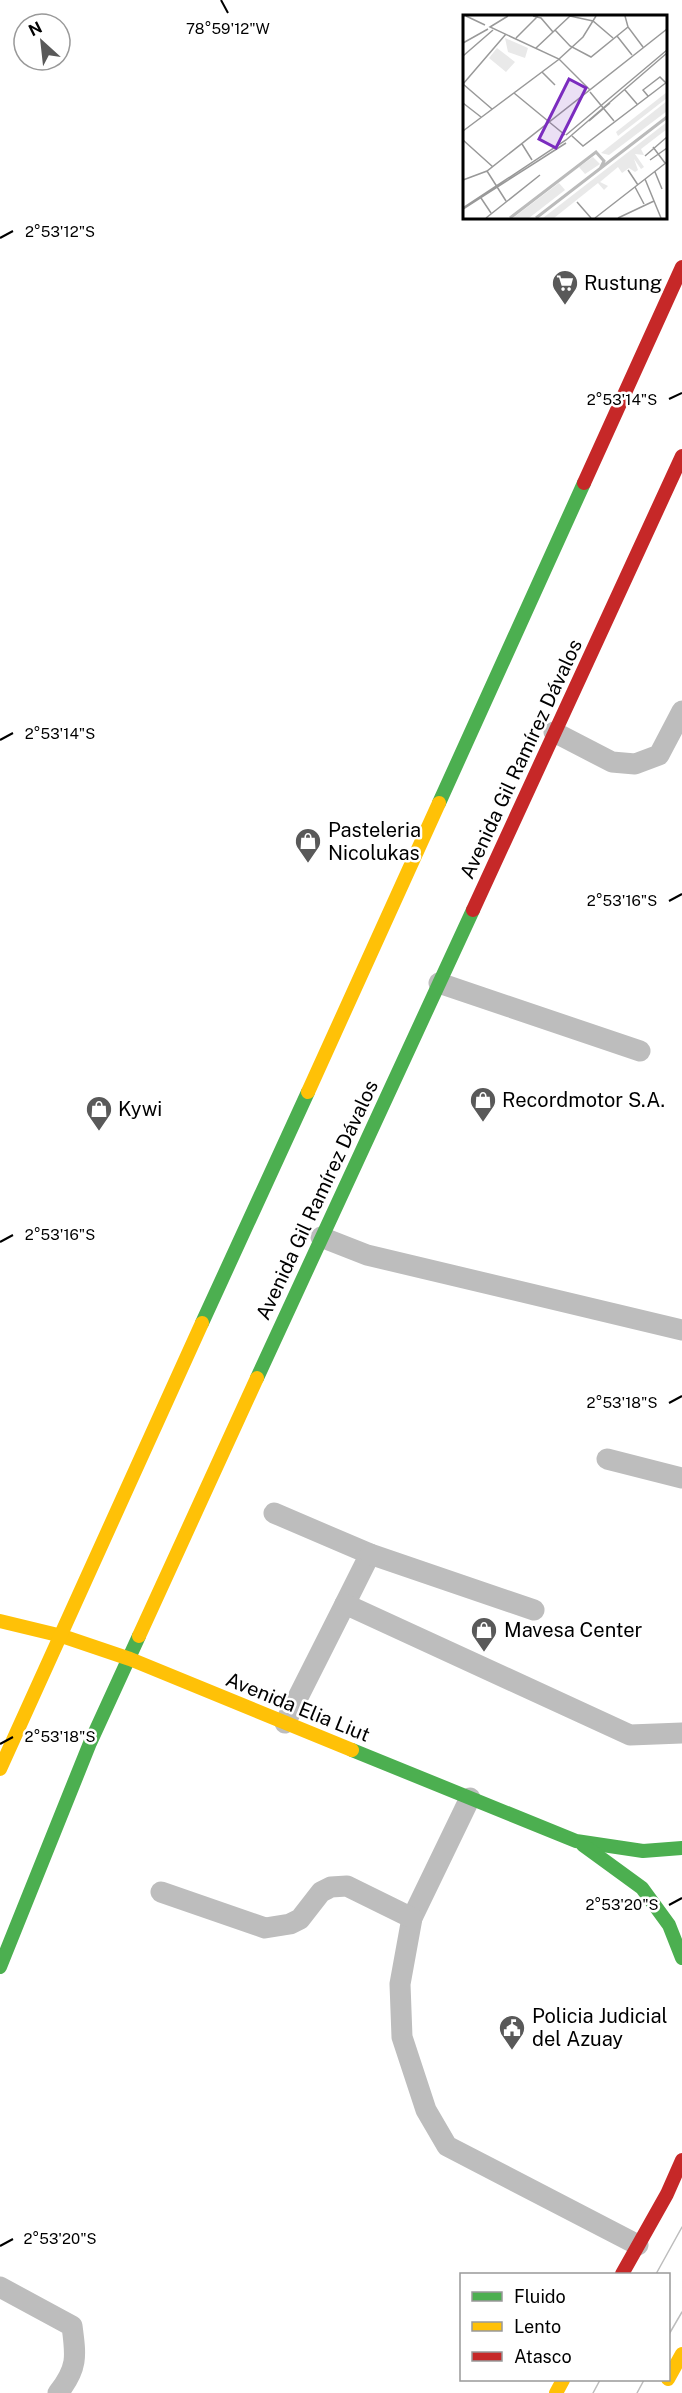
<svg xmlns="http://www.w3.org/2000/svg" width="682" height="2393" viewBox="0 0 682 2393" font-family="'Public Sans',sans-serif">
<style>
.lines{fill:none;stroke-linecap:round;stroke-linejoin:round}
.lane{stroke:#bdbdbd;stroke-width:21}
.fast{stroke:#4caf50;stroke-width:14}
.slow{stroke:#ffc107;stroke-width:14}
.jam{stroke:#c62828;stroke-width:14}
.tram{stroke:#bdbdbd;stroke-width:1.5}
.ticks{fill:none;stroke:#000;stroke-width:2}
.labels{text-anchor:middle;stroke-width:5;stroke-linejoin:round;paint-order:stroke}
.poi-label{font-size:20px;fill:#000;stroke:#fff;text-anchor:start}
.street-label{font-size:20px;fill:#000;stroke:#fff}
.inset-river{fill:none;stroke:#bbb;stroke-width:3}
.inset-road{fill:none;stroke:#999;stroke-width:1.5}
.view{fill:#7b2cbf;fill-opacity:0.15;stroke:#7b2cbf;stroke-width:3}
.inset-edge{fill:none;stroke:#000;stroke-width:3}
.ticks-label{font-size:15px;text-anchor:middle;fill:#000;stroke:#fff;stroke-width:5;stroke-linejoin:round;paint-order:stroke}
</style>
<rect width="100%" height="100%" fill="#fff"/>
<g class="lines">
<g class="lane">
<path d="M554,732L612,762L635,764L659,755L682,711"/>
<path d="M439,983L640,1051"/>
<path d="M321,1237L367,1255L682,1330"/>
<path d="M607,1459L682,1478"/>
<path d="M274,1513L370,1554L345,1604"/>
<path d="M370,1554L534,1610"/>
<path d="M285,1723L345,1604L630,1735L682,1733"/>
<path d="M470,1798L412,1918L400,1984L402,2037L426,2110L447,2146L638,2245"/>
<path d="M161,1892L265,1928L290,1924L300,1919L321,1892L331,1887L347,1886L412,1918"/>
<path d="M0,2287L72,2326C76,2356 78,2368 58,2393"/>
</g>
<g class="fast">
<path d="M439,803L584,483"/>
<path d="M202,1323L308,1092"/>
<path d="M257,1378L473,910"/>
<path d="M352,1750L576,1841L643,1851L682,1848"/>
<path d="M583,1845L642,1888L669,1925L682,1958"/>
<path d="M0,1967L90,1743L139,1636"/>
</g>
<g class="slow">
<path d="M308,1092L439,803"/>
<path d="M0,1621L62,1636L130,1659L352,1750"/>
<path d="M139,1636L257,1378"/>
<path d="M0,1769L202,1323"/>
<path d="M668,2379L682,2354"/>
<path d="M556,2393L563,2380"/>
</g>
<g class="jam">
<path d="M584,483L682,267"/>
<path d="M473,910L682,456"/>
<path d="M622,2274L667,2194L682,2160"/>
</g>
<g class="tram">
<path d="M656,2274L682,2227"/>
<path d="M668,2336L682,2312"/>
<path d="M593,2393L600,2380"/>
<path d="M637,2393L644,2380"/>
</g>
</g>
<path class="ticks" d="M221,0L228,13M0,238L13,231M669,399L682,393M0,740L13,733M669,901L682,894M0,1242L13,1235M669,1403L682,1396M0,1744L13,1737M669,1905L682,1898M0,2246L13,2239"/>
<defs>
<g id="supermarket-pin" transform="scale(1.35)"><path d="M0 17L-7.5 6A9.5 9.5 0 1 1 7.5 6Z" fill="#595959" stroke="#fff"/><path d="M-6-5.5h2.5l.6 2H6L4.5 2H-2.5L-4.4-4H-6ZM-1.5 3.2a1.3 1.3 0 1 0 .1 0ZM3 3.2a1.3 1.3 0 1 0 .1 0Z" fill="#fff"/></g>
<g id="shop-pin" transform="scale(1.35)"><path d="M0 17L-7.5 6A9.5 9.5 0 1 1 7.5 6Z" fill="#595959" stroke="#fff"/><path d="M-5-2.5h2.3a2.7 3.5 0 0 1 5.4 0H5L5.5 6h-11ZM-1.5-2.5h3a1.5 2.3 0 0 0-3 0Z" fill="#fff"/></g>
<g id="civic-pin" transform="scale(1.35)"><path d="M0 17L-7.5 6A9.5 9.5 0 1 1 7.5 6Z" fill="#595959" stroke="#fff"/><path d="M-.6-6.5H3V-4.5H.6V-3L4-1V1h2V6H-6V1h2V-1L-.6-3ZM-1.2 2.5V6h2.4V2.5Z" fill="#fff"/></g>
</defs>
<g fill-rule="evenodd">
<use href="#supermarket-pin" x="565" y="283"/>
<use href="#shop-pin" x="308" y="841"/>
<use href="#shop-pin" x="483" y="1100"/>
<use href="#shop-pin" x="99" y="1109"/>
<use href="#shop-pin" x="484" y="1630"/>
<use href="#civic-pin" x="512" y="2028"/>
</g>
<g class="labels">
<g class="poi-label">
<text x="584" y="290">Rustung</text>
<text x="328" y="837">Pasteleria<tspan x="328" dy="23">Nicolukas</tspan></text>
<text x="502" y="1107">Recordmotor S.A.</text>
<text x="118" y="1116">Kywi</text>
<text x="504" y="1637">Mavesa Center</text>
<text x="532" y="2023">Policia Judicial<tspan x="532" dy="23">del Azuay</tspan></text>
</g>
<g class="street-label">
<text transform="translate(521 759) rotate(-65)" y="7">Avenida Gil Ramírez Dávalos</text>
<text transform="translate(317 1200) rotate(-65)" y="7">Avenida Gil Ramírez Dávalos</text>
<text transform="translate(298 1707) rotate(22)" y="7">Avenida Elia Liut</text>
</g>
</g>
<g transform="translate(463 15)">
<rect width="204" height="204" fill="#fff"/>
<path d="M204,77V83L155,121L153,117ZM204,86V96L146,140L138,138ZM204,107V114L178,134L181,140L172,139L181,152L178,154L171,144L175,155L172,157L166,153L159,158L155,152L137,167L145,171L141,175L135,168L91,203H80ZM130,142L137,149L122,159L116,152ZM96,168L102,175L66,203H50Z" fill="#e9e9e9"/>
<path d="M42,23L65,33L62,43L45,37ZM34,33L52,47L43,57L26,43Z" fill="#e9e9e9"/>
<path class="inset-river" d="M47,203L133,137L141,146L137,154M73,203L204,102"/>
<path class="inset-road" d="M3,1L22,10M45,1L27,12L96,44L127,75M70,1L78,3L90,17M162,1L165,12L180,32M92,15L107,31L128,42L165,12M154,21L169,40M53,23L75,1M0,28L25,14M73,33L107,1L130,6L150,23M0,41L30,15M79,57L92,70M0,69L43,19M0,69L29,94M162,75L174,89M127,77L151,106M51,78L102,120M185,81L180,75L197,62L203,68M0,88L18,102M126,106L147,88M0,116L95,45L120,22L133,1M103,120L204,35M109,121L120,131L204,67M0,125L30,152M59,129L69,145M190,132L202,148M182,141L204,122M187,145L204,133M165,155L175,170M24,156L43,186M192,157L199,174M182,164L198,203M0,165L24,156L204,14M172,172L181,189M18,183L28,198M114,187L128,203M0,193L103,125L204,38M0,194L103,128M23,203L77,160M132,203L204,147M155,203L191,186"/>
<path class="view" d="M106,64L123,73L93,133L76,124Z"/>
<rect width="204" height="204" class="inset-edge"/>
</g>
<g class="ticks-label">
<text x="228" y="34">78°59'12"W</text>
<text x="60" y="237">2°53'12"S</text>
<text x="622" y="405">2°53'14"S</text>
<text x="60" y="739">2°53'14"S</text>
<text x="622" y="906">2°53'16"S</text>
<text x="60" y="1240">2°53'16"S</text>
<text x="622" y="1408">2°53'18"S</text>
<text x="60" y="1742">2°53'18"S</text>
<text x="622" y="1910">2°53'20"S</text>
<text x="60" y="2244">2°53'20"S</text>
</g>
<rect x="460" y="2273" width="210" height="108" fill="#ffffff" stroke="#999999" stroke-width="1.5"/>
<rect x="472" y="2292" width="30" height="9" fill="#4caf50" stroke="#999999" stroke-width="1.5"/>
<text x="514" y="2303" font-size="18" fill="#000000">Fluido</text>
<rect x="472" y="2322" width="30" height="9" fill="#ffc107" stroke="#999999" stroke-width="1.5"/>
<text x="514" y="2333" font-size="18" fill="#000000">Lento</text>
<rect x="472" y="2352" width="30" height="9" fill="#c62828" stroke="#999999" stroke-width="1.5"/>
<text x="514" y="2363" font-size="18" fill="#000000">Atasco</text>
<g transform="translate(42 42) rotate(333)"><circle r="28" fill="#ffffff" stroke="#999999" stroke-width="1.5"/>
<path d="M0-4.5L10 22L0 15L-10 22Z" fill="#595959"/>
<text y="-9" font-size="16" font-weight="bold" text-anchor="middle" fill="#000000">N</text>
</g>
</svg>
